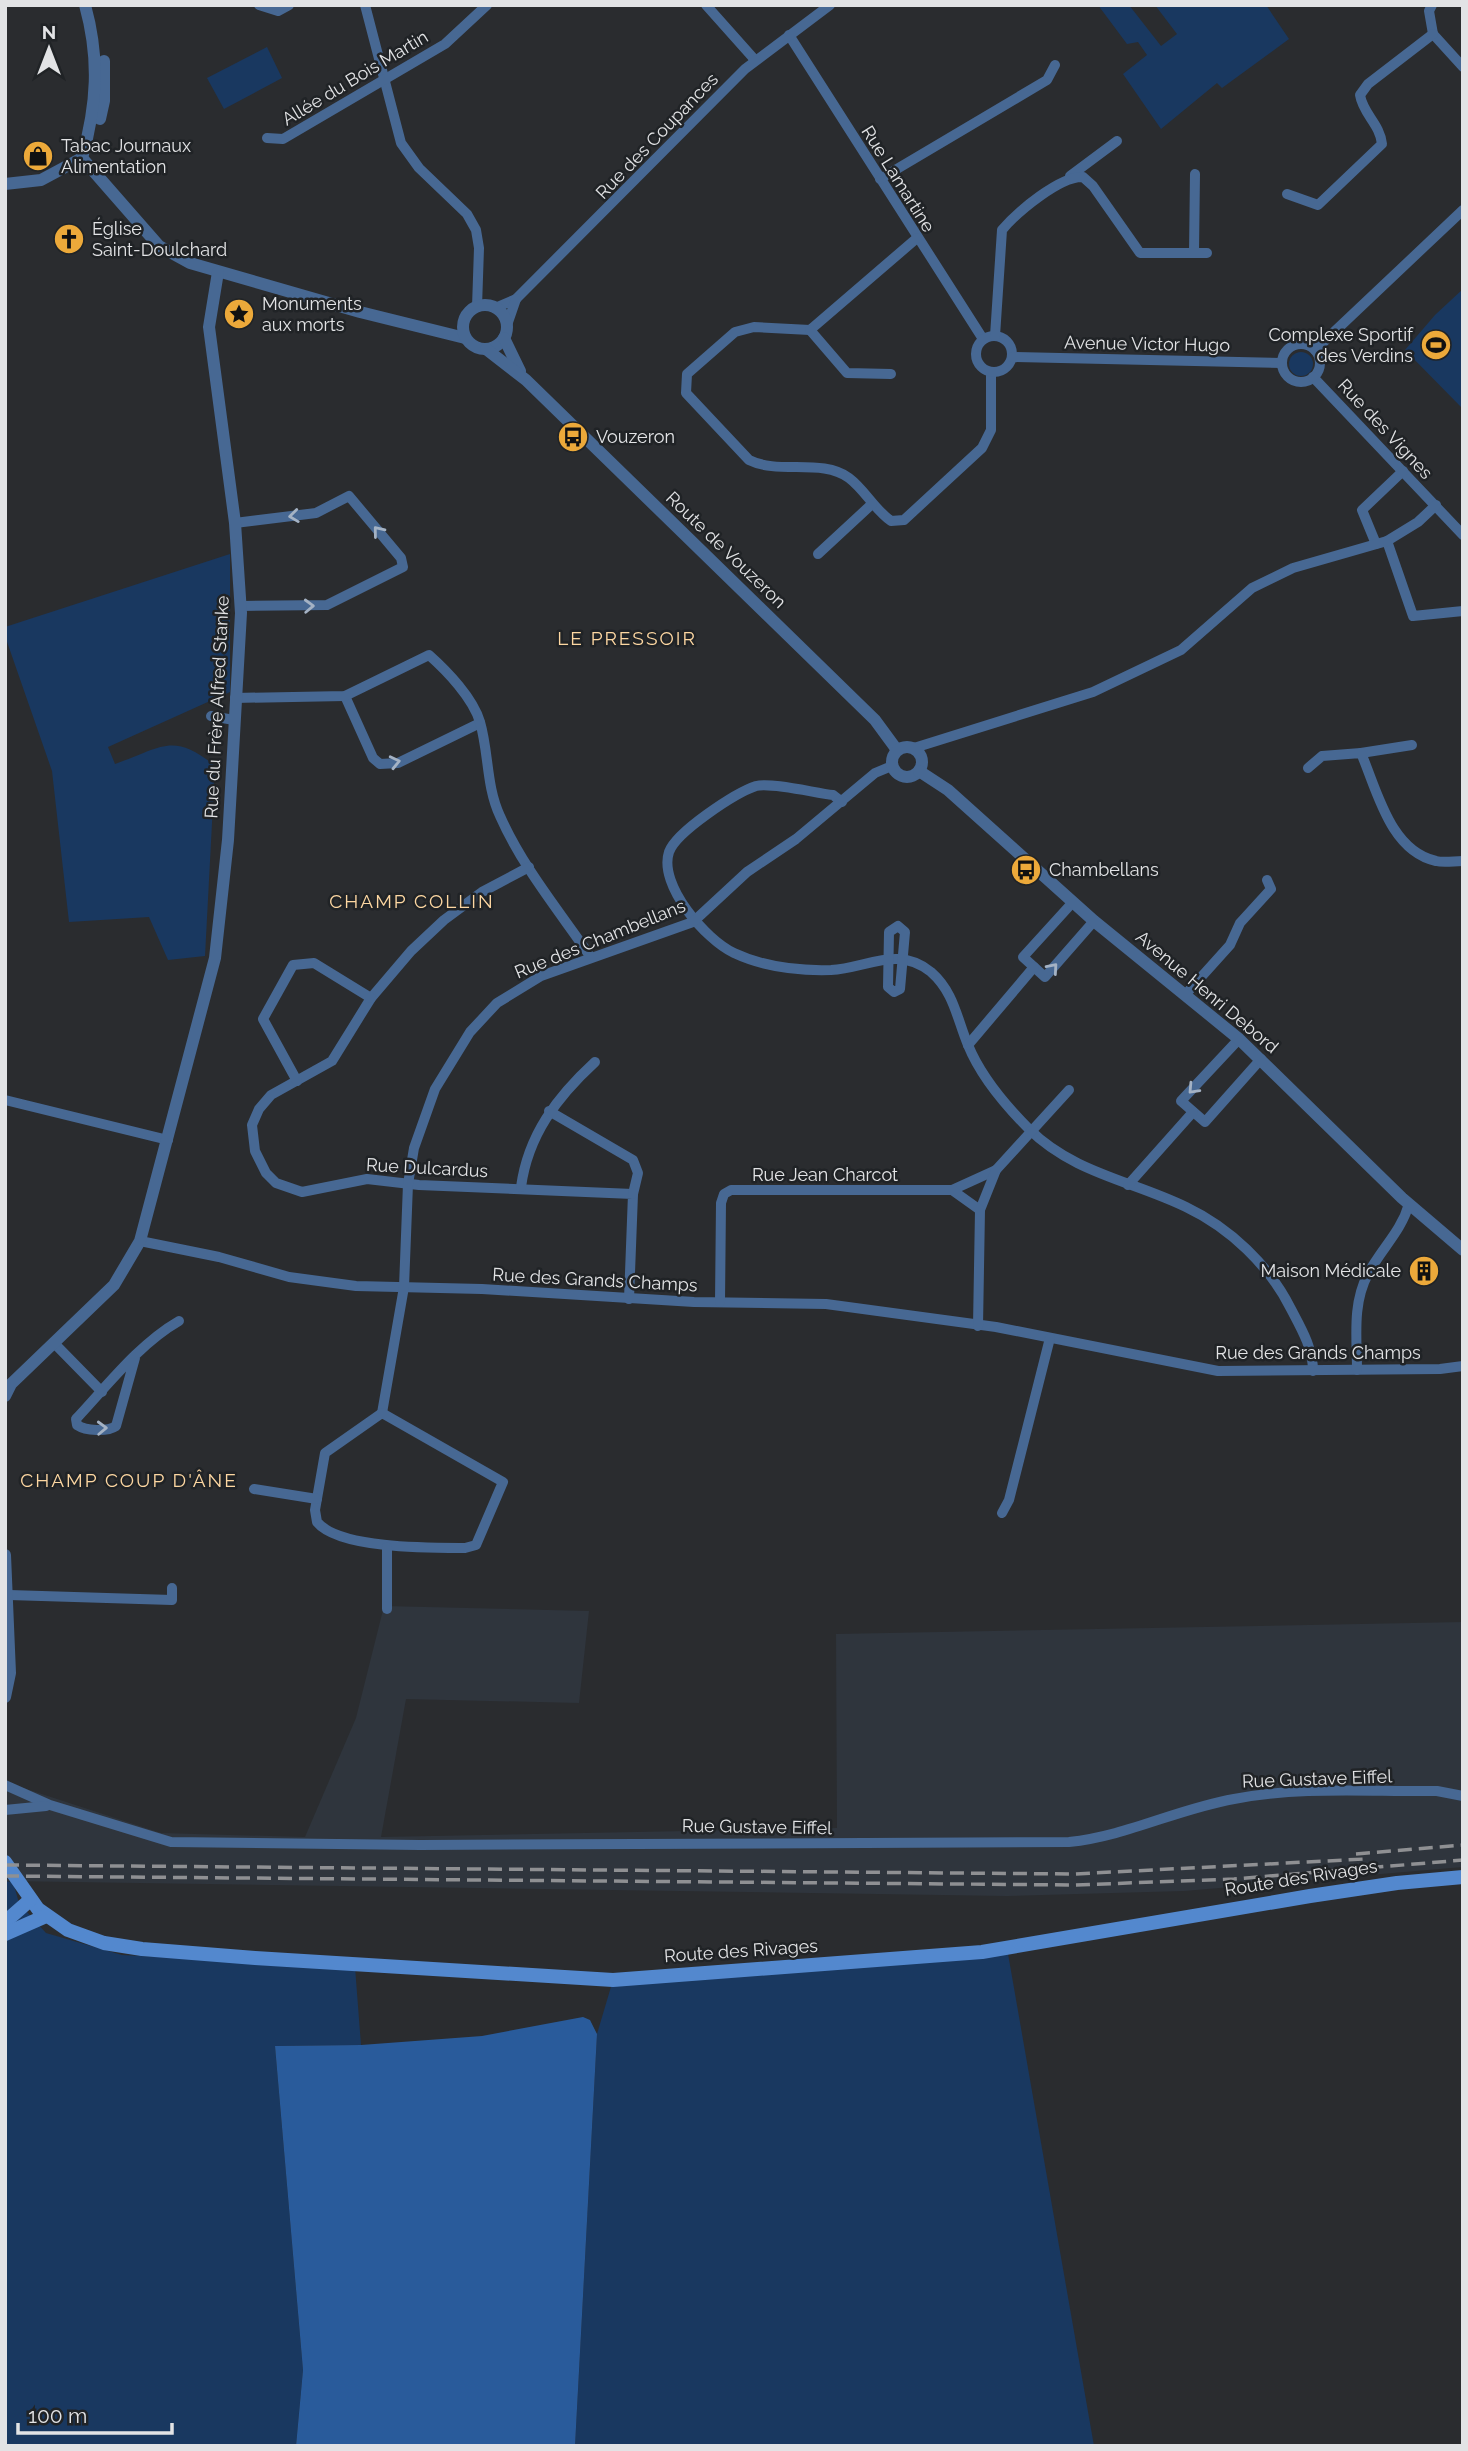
<svg xmlns="http://www.w3.org/2000/svg" width="1468" height="2451" viewBox="0 0 1468 2451" font-family="Raleway,sans-serif">
<style>
.built{fill:#2f353d}
.green{fill:#193860}
.forest{fill:#295b9b}
.lines{fill:none;stroke-linecap:round;stroke-linejoin:round}
.minor{stroke:#476893;stroke-width:10}
.tertiary{stroke:#476893;stroke-width:12}
.secondary{stroke:#5388ce;stroke-width:14}
.rail{stroke:#8f9093;stroke-width:3.5;stroke-dasharray:14 7;stroke-linecap:butt}
.oneway{stroke:#a4b2c4}
.labels{text-anchor:middle;stroke-width:5;stroke-linejoin:round;paint-order:stroke}
.street-label{font-size:18px;fill:#e2e3e5;stroke:#202326}
.poi-label{font-size:18px;fill:#e2e3e5;stroke:#202326;text-anchor:start}
.neighbourhood-label{font-size:19px;letter-spacing:2px;fill:#fdd7a2;stroke:#202326}
</style>
<rect width="100%" height="100%" fill="#2a2c2f"/>
<path class="built" d="M384,1606L589,1611L579,1703L406,1699L381,1837L837,1828L836,1634L1463,1622V1867L1184,1891L1007,1896L5,1881V1782L161,1833L305,1837L356,1718Z"/>
<g class="green">
<path d="M1098,5H1129L1161,46L1177,34L1155,5H1266L1289,39L1222,88L1217,83L1161,129L1123,74L1147,55L1138,42L1127,44Z"/>
<path d="M267,47L282,78L224,109L207,78Z"/>
<path d="M1463,289V409L1405,350L1435,315Z"/>
<circle cx="1301" cy="364" r="12"/>
<path d="M230,554V692L108,747L115,764C161,748 173,731 215,766L205,956L168,960L149,917L69,922L52,771L5,636V627Z"/>
<path d="M5,1881L13,1882L19,1903L46,1933L122,1955L355,1967L361,2045L275,2046L303,2370L296,2446H5Z"/>
<path d="M1007,1948L1094,2446H575L597,2034L613,1980Z"/>
</g>
<path class="forest" d="M583,2017L590,2020L597,2034L575,2446H296L303,2370L275,2046L361,2045L482,2036Z"/>
<g class="lines">
<g class="minor">
<path d="M259,5L278,11L289,5"/>
<path d="M365,5L401,143L419,168L467,214L476,230L479,248L477,307"/>
<path d="M706,5L755,60"/>
<path d="M1432,5L1429,11L1433,34"/>
<path d="M1433,34L1463,67"/>
<path d="M789,35L983,339"/>
<path d="M267,138L283,139L445,44L487,5"/>
<path d="M1070,176L1117,141"/>
<path d="M880,179L1047,80L1055,65"/>
<path d="M1287,194L1318,205L1382,144C1380,124 1363,114 1360,95L1368,84L1433,34"/>
<path d="M917,238L810,330L754,327L735,332L687,374L686,393L749,460C779,475 822,458 849,478C865,490 874,509 891,521L904,520L982,448L991,430V373"/>
<path d="M1194,253L1195,174"/>
<path d="M495,308L516,299L745,69L830,5"/>
<path d="M507,325L516,299"/>
<path d="M810,330L847,373L891,374"/>
<circle cx="994" cy="354" r="18"/>
<path d="M995,336L1002,230C1017,212 1060,176 1083,177L1093,186L1140,253H1207"/>
<circle cx="1301" cy="363" r="19"/>
<path d="M1315,350L1463,210"/>
<path d="M1012,357L1282,363"/>
<path d="M1313,377L1463,535"/>
<path d="M235,523L316,513L349,496L401,558L403,567L327,605L241,606"/>
<path d="M1387,541L1413,616L1463,611"/>
<path d="M1376,544L1362,510L1403,471"/>
<path d="M818,554L872,504"/>
<path d="M345,696L373,758L380,764L398,763L480,723"/>
<path d="M235,698L345,696L429,655C447,671 473,698 480,722C489,753 486,786 500,816C522,866 559,911 590,956"/>
<path d="M211,716L234,720"/>
<path d="M914,748L1093,692L1181,650L1252,588L1293,568L1387,541L1418,522L1436,505"/>
<path d="M1361,753L1412,745"/>
<path d="M1308,768L1322,756L1361,753C1377,790 1390,851 1436,861C1444,863 1454,861 1463,861"/>
<path d="M842,802L833,795C815,793 771,782 756,786C735,793 676,832 669,852C658,885 706,940 734,953C764,967 798,971 831,970C867,968 898,945 931,972C954,992 957,1019 968,1045C981,1077 1005,1105 1029,1129C1073,1173 1133,1181 1186,1207C1230,1228 1269,1265 1291,1309C1301,1328 1313,1348 1313,1371"/>
<path d="M529,867L482,892L444,920L411,951L371,998L332,1061L271,1095L259,1109L252,1125L255,1151L266,1173L276,1183L302,1192L367,1179L419,1185L633,1194L629,1299"/>
<path d="M1073,902L1023,957L1045,977L1094,921"/>
<path d="M898,926L905,932L900,989L894,992L888,987L889,932Z"/>
<path d="M1185,995L1230,945L1240,923L1271,889L1267,880"/>
<path d="M1239,1039L1181,1101L1205,1122L1261,1059"/>
<path d="M968,1045L1034,967"/>
<path d="M297,1081L263,1019L293,965L314,963L371,998"/>
<path d="M5,1100L168,1140"/>
<path d="M549,1111L633,1160L638,1173L633,1194"/>
<path d="M1128,1185L1193,1112"/>
<path d="M521,1187C528,1135 557,1097 595,1062"/>
<path d="M952,1190L996,1170"/>
<path d="M980,1210L996,1170L1069,1090"/>
<path d="M140,1241L219,1257L289,1277L356,1286L482,1289L694,1302L826,1304L996,1327L1218,1371L1440,1369L1463,1366"/>
<path d="M720,1302L721,1203L724,1194L731,1190H952L980,1210L978,1326"/>
<path d="M54,1343L102,1392"/>
<path d="M135,1358L116,1426C107,1432 86,1431 77,1425L76,1419C107,1386 139,1344 179,1321"/>
<path d="M1357,1370C1357,1338 1352,1304 1368,1274C1381,1249 1401,1232 1409,1204"/>
<path d="M382,1413L404,1287L408,1184L414,1148L435,1089L470,1032L497,1003L541,976L693,922L747,872L796,839L875,773L892,766"/>
<path d="M382,1413L503,1482L476,1545L465,1548C432,1548 339,1549 317,1522L315,1510L325,1453Z"/>
<path d="M254,1489L317,1499"/>
<path d="M1002,1513L1009,1500L1050,1338"/>
<path d="M387,1547V1609"/>
<path d="M9,1595L172,1600V1588"/>
<path d="M5,1785L50,1805L171,1842L420,1845L1069,1842C1127,1836 1177,1809 1234,1799C1300,1786 1371,1792 1437,1791L1463,1796"/>
<path d="M5,1810L46,1806"/>
</g>
<g class="tertiary">
<path d="M100,119L104,101V61"/>
<path d="M82,158L159,246L190,263L360,312L465,338"/>
<path d="M82,158C97,105 100,59 85,5"/>
<path d="M5,184L41,180L82,158"/>
<circle cx="485" cy="327" r="22"/>
<path d="M504,338L520,371"/>
<path d="M486,349L526,380L875,720L897,750"/>
<circle cx="907" cy="762" r="15"/>
<path d="M919,771L948,790L1094,921L1239,1039L1402,1198L1463,1250"/>
<path d="M5,1396L11,1384L114,1285L140,1241L215,958L228,840L241,613L235,523L209,327L218,272"/>
<path d="M5,1555L10,1673L5,1697"/>
</g>
<g class="secondary">
<path d="M5,1862L38,1909L68,1930L104,1943L142,1949L255,1958L613,1980L982,1952L1310,1896L1397,1883L1463,1877"/>
<path d="M5,1922L30,1900"/>
<path d="M5,1934L46,1916"/>
</g>
<g class="rail">
<path d="M1356,1854L1463,1845"/>
<path d="M5,1865L1074,1874L1365,1859"/>
<path d="M5,1876L1075,1885L1234,1879L1463,1860"/>
</g>
</g>
<defs><path id="oneway-chevron" d="M-2-3.5L2.5 0L-2 3.5" fill="none" stroke-width="1.6" stroke-linecap="round" stroke-linejoin="round" transform="scale(1.75)"/></defs>
<g class="oneway">
<use href="#oneway-chevron" transform="translate(294 516) rotate(173)"/>
<use href="#oneway-chevron" transform="translate(378 531) rotate(-129)"/>
<use href="#oneway-chevron" transform="translate(309 606) rotate(-2)"/>
<use href="#oneway-chevron" transform="translate(395 762) rotate(-13)"/>
<use href="#oneway-chevron" transform="translate(1053 968) rotate(-49)"/>
<use href="#oneway-chevron" transform="translate(1193 1089) rotate(133)"/>
<use href="#oneway-chevron" transform="translate(102 1428) rotate(-2)"/>
</g>
<defs>
<g id="shop-disc" transform="scale(1.575)"><circle r="9.5" fill="#eca93a" stroke="#202326"/><path d="M-5-2.5h2.3a2.7 3.5 0 0 1 5.4 0H5L5.5 6h-11ZM-1.5-2.5h3a1.5 2.3 0 0 0-3 0Z" fill="#111"/></g>
<g id="church-disc" transform="scale(1.575)"><circle r="9.5" fill="#eca93a" stroke="#202326"/><path d="M-1.2-6h2.4v3.5h3.3v2.4h-3.3V6h-2.4V-.1h-3.3v-2.4h3.3Z" fill="#111"/></g>
<g id="sight-disc" transform="scale(1.575)"><circle r="9.5" fill="#eca93a" stroke="#202326"/><path d="M0-6L1.8-2.2L6-1.7L2.9 1.2L3.7 5.4L0 3.3L-3.7 5.4L-2.9 1.2L-6-1.7L-1.8-2.2Z" fill="#111"/></g>
<g id="stadium-disc" transform="scale(1.575)"><circle r="9.5" fill="#eca93a" stroke="#202326"/><path d="M0-5a6.5 5 0 1 0 0 10a6.5 5 0 1 0 0-10ZM-3.5-1.8h7v3.6h-7Z" fill="#111"/></g>
<g id="bus-disc" transform="scale(1.575)"><circle r="9.5" fill="#eca93a" stroke="#202326"/><path d="M-5-6H5V4H4V6H2V4H-2V6H-4V4H-5ZM-3.5-4V0h7V-4ZM-3.5 1.2v1.5H-2V1.2ZM2 1.2v1.5H3.5V1.2Z" fill="#111"/></g>
<g id="building-disc" transform="scale(1.575)"><circle r="9.5" fill="#eca93a" stroke="#202326"/><path d="M-4-6H4V6H1V3H-1V6H-4ZM-2.5-4.3h1.7v1.8h-1.7ZM.8-4.3h1.7v1.8H.8ZM-2.5-1h1.7V.8h-1.7ZM.8-1h1.7V.8H.8Z" fill="#111"/></g>
</defs>
<g fill-rule="evenodd">
<use href="#shop-disc" x="38" y="156"/>
<use href="#church-disc" x="69" y="239"/>
<use href="#sight-disc" x="239" y="314"/>
<use href="#stadium-disc" x="1436" y="345"/>
<use href="#bus-disc" x="573" y="437"/>
<use href="#bus-disc" x="1026" y="870"/>
<use href="#building-disc" x="1424" y="1271"/>
</g>
<g class="labels">
<g class="street-label">
<text transform="translate(355 78) rotate(-31)" y="6">Allée du Bois Martin</text>
<text transform="translate(657 136) rotate(-46)" y="6">Rue des Coupances</text>
<text transform="translate(898 179) rotate(58)" y="6">Rue Lamartine</text>
<text transform="translate(1147 344) rotate(1)" y="6">Avenue Victor Hugo</text>
<text transform="translate(1385 429) rotate(47)" y="6">Rue des Vignes</text>
<text transform="translate(726 550) rotate(44)" y="6">Route de Vouzeron</text>
<text transform="translate(217 707) rotate(-87)" y="6">Rue du Frère Alfred Stanke</text>
<text transform="translate(600 939) rotate(-22)" y="6">Rue des Chambellans</text>
<text transform="translate(1207 992) rotate(40)" y="6">Avenue Henri Debord</text>
<text transform="translate(427 1168) rotate(3)" y="6">Rue Dulcardus</text>
<text x="825" y="1181">Rue Jean Charcot</text>
<text transform="translate(595 1280) rotate(3)" y="6">Rue des Grands Champs</text>
<text x="1318" y="1359">Rue des Grands Champs</text>
<text transform="translate(1317 1779) rotate(-2)" y="6">Rue Gustave Eiffel</text>
<text transform="translate(757 1827) rotate(1)" y="6">Rue Gustave Eiffel</text>
<text transform="translate(1301 1878) rotate(-9)" y="6">Route des Rivages</text>
<text transform="translate(741 1951) rotate(-4)" y="6">Route des Rivages</text>
</g>
<g class="poi-label">
<text x="61" y="152">Tabac Journaux<tspan x="61" dy="21">Alimentation</tspan></text>
<text x="92" y="235">Église<tspan x="92" dy="21">Saint-Doulchard</tspan></text>
<text x="262" y="310">Monuments<tspan x="262" dy="21">aux morts</tspan></text>
<text x="1413" y="341" text-anchor="end">Complexe Sportif<tspan x="1413" dy="21">des Verdins</tspan></text>
<text x="596" y="443">Vouzeron</text>
<text x="1049" y="876">Chambellans</text>
<text x="1401" y="1277" text-anchor="end">Maison Médicale</text>
</g>
<g class="neighbourhood-label">
<text x="627" y="645">LE PRESSOIR</text>
<text x="412" y="908">CHAMP COLLIN</text>
<text x="129" y="1487">CHAMP COUP D'ÂNE</text>
</g>
</g>
<rect width="1468" height="2451" fill="none" stroke="#e2e3e5" stroke-width="14"/>
<g transform="translate(49 49)" stroke="#202326" stroke-width="5" paint-order="stroke">
<path d="M0-5L12 26L0 18L-12 26Z" fill="#e2e3e5"/>
<text y="-10" font-size="19" font-weight="bold" text-anchor="middle" fill="#e2e3e5">N</text>
</g>
<path d="M18 2423v10h154v-10" fill="none" stroke="#e2e3e5" stroke-width="3.5"/>
<text x="28" y="2423" font-size="21" fill="#e2e3e5" stroke="#202326" stroke-width="5" paint-order="stroke">100 m</text>
</svg>
